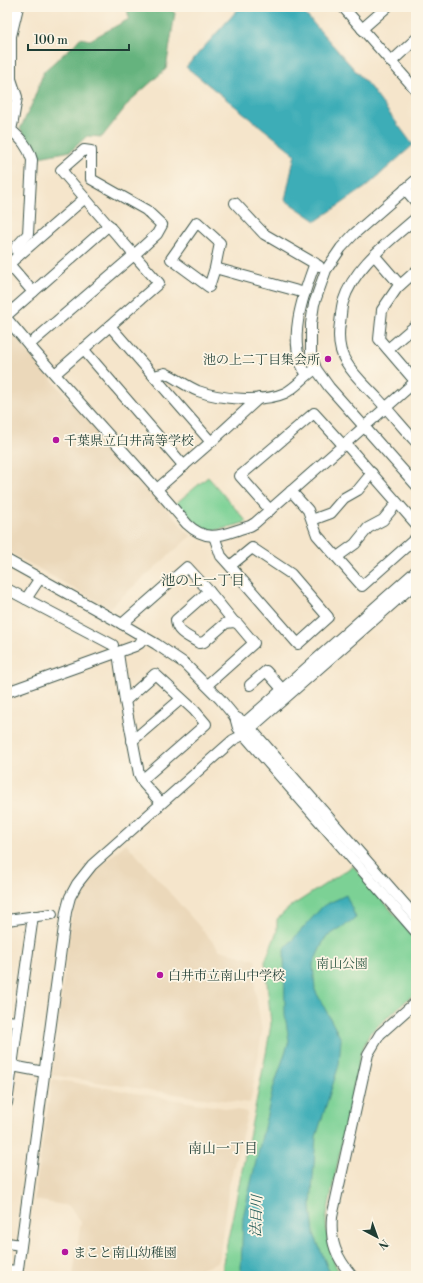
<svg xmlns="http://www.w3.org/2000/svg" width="423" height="1283" viewBox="0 0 423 1283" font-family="'Libre Bodoni','Noto Serif JP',serif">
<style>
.built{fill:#ebd8ba}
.green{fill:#7cd195;stroke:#4e8764}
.forest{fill:#65b37e;stroke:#427859}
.water{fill:#3dadb7;stroke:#2e7576}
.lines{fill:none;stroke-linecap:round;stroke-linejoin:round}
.minor-casing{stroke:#3f564b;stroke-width:12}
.minor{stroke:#fff;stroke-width:10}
.poi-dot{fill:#b5179e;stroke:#fcf5e5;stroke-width:1.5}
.labels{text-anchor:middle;stroke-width:3.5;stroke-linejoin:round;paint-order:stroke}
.poi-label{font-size:13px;fill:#1f3d34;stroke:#fcf5e5;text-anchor:start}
.park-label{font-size:13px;fill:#325b47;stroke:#fcf5e5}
.neighbourhood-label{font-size:14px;fill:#1f3d34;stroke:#fcf5e5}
.water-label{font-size:14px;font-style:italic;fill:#285f5b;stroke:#fcf5e5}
</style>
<rect width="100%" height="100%" fill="#fcf5e5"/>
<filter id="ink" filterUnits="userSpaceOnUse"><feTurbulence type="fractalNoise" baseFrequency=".025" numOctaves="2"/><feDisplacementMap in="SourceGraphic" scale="8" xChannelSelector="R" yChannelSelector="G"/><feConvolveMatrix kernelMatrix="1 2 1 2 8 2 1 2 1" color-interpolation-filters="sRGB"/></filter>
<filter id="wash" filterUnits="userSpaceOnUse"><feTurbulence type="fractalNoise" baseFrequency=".012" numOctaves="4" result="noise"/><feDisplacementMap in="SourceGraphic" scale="16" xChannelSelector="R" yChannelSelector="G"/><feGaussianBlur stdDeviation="0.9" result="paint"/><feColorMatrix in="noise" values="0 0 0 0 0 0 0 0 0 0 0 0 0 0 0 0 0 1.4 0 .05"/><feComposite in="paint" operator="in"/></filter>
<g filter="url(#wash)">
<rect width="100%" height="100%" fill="#f5e5cb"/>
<g class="built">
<path d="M7,327L24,346L23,347L191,536L109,608L7,551Z"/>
<path d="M126,843L220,950L256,960L255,990L262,1031L256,1071L250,1103L195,1097L52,1075L70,925L73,913L79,897L92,874Z"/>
<path d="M52,1079L248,1112L229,1185L219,1260L210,1266L177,1276H73L81,1221L69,1206L34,1200Z"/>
</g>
<g class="green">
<path d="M208,477L247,522C235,525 210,535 199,529C193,526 180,510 175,504Z"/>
<path d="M353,866L416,939V992L370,1033L361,1052L326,1219C326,1234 332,1265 342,1276H223V1263L266,1054L271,1024L265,961L277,932V919L290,907Z"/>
</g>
<path class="forest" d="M127,7H167L175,13L166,69L131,100L102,137L87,136L71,151L39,157L20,129L32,104L44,71L75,44L80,38L90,40L129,19Z"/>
<g class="water">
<path d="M240,7H299L370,87L413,145L366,187L316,221L285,200L295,154L186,67Z"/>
<path d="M346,895L356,918L325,938L313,964L315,990L341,1039L339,1065L316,1137L311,1206L314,1234L331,1276H245L241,1270L243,1217L273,1089L289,1041L285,1015L284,949L323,906Z"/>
</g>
</g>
<g filter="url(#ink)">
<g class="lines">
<g class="minor-casing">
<g id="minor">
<path d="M18,7L11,36V79L17,97L13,121L11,130C21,139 28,146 32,160L28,234L16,247L18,256"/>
<path d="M343,7L416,90"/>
<path d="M362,29L387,7"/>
<path d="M391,62L416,39"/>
<path d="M416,180L354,234L341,248L326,270L314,304L311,324V354L316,369L329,387L416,485"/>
<path d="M405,189L416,202"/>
<path d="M235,203L264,234L319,266"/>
<path d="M416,218C389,242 354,266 343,302C341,309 341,317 340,323C338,336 339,351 346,362C354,376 367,387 378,399C391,413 403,428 416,442"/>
<path d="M374,255L400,285"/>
<path d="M215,268L220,243L197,222L171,259L209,287L215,268L305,293"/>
<path d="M33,292L9,264L85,198"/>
<path d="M7,315L109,225"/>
<path d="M7,319L29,345"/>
<path d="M110,326L211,442"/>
<path d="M83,349L184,466"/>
<path d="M388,349L416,325"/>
<path d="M55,374L159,283C126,246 93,208 61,170L84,150L91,151V179L146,210L162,225L157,234L134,255L29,345C81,405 135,463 187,524C209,545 225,533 250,526L255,523L416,381"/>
<path d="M307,375C285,344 303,295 315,263"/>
<path d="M154,376L165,373C176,378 186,386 198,391C219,399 263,403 285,393C297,387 305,375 316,369"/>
<path d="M415,381L379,339L382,310L397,288L416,271"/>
<path d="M345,443L416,524"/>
<path d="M157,489L211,442L259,398"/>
<path d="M291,491L308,510L317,535L362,586L416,538"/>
<path d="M270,510L240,476L314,413L343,445"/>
<path d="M312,520L331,513L344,498L358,490L372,473"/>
<path d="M214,536L221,556L230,566L298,644L328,617L291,574L252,548L230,566"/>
<path d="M337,557L355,544L368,528L383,520L397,503"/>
<path d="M7,560L122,624L156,644L184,663L220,699L235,717L238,728L416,932"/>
<path d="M7,589L113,645"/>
<path d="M26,599L40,578"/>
<path d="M122,624L187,567L209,591L234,622"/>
<path d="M118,653L125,701L139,774L144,784L161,803"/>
<path d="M207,685L254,643L238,624L234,622L226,623L204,642L199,643C190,637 176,633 176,620L209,591"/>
<path d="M250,685L266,671L282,689"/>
<path d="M7,692L135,646L140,643L144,637"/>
<path d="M125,701L155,674L194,710L206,724L142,780"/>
<path d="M235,717L245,722L416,917"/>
<path d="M241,726L416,571"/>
<path d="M132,741L181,699"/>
<path d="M7,920L52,914"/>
<path d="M7,1021L18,1022L7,1103"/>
<path d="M18,1022L33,916"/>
<path d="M7,1065L44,1072"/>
<path d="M7,1243L21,1245"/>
<path d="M7,1270L17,1271"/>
<path d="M17,1276L66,912L70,897L77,884L92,865L233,740L243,735L416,583"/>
<path d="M352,1276C336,1257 330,1242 332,1217L368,1054L380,1034L416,1002"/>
</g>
</g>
<use href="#minor" class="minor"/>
</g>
</g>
<g class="poi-dot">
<circle cx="328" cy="359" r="4"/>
<circle cx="56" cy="440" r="4"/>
<circle cx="160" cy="975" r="4"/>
<circle cx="65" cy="1252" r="4"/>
</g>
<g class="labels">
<g class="poi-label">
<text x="320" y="364" text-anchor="end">池の上二丁目集会所</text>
<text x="64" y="445">千葉県立白井高等学校</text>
<text x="168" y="980">白井市立南山中学校</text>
<text x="73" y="1257">まこと南山幼稚園</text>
</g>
<g class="park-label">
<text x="342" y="968">南山公園</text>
</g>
<g class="neighbourhood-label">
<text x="203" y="585">池の上一丁目</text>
<text x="223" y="1153">南山一丁目</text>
</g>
<g class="water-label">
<text transform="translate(256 1216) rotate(-88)" y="5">法目川</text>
</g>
</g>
<rect width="423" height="1283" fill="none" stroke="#fcf5e5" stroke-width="24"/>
<g transform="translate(377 1237) rotate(139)" stroke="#fcf5e5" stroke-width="3" paint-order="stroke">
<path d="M0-3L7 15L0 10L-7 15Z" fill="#1f3d34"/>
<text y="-6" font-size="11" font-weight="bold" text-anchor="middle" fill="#1f3d34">N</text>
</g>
<path d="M28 44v6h101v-6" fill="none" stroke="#1f3d34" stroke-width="2"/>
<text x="34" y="44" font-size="12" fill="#1f3d34" stroke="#fcf5e5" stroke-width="3" paint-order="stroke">100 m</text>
</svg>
